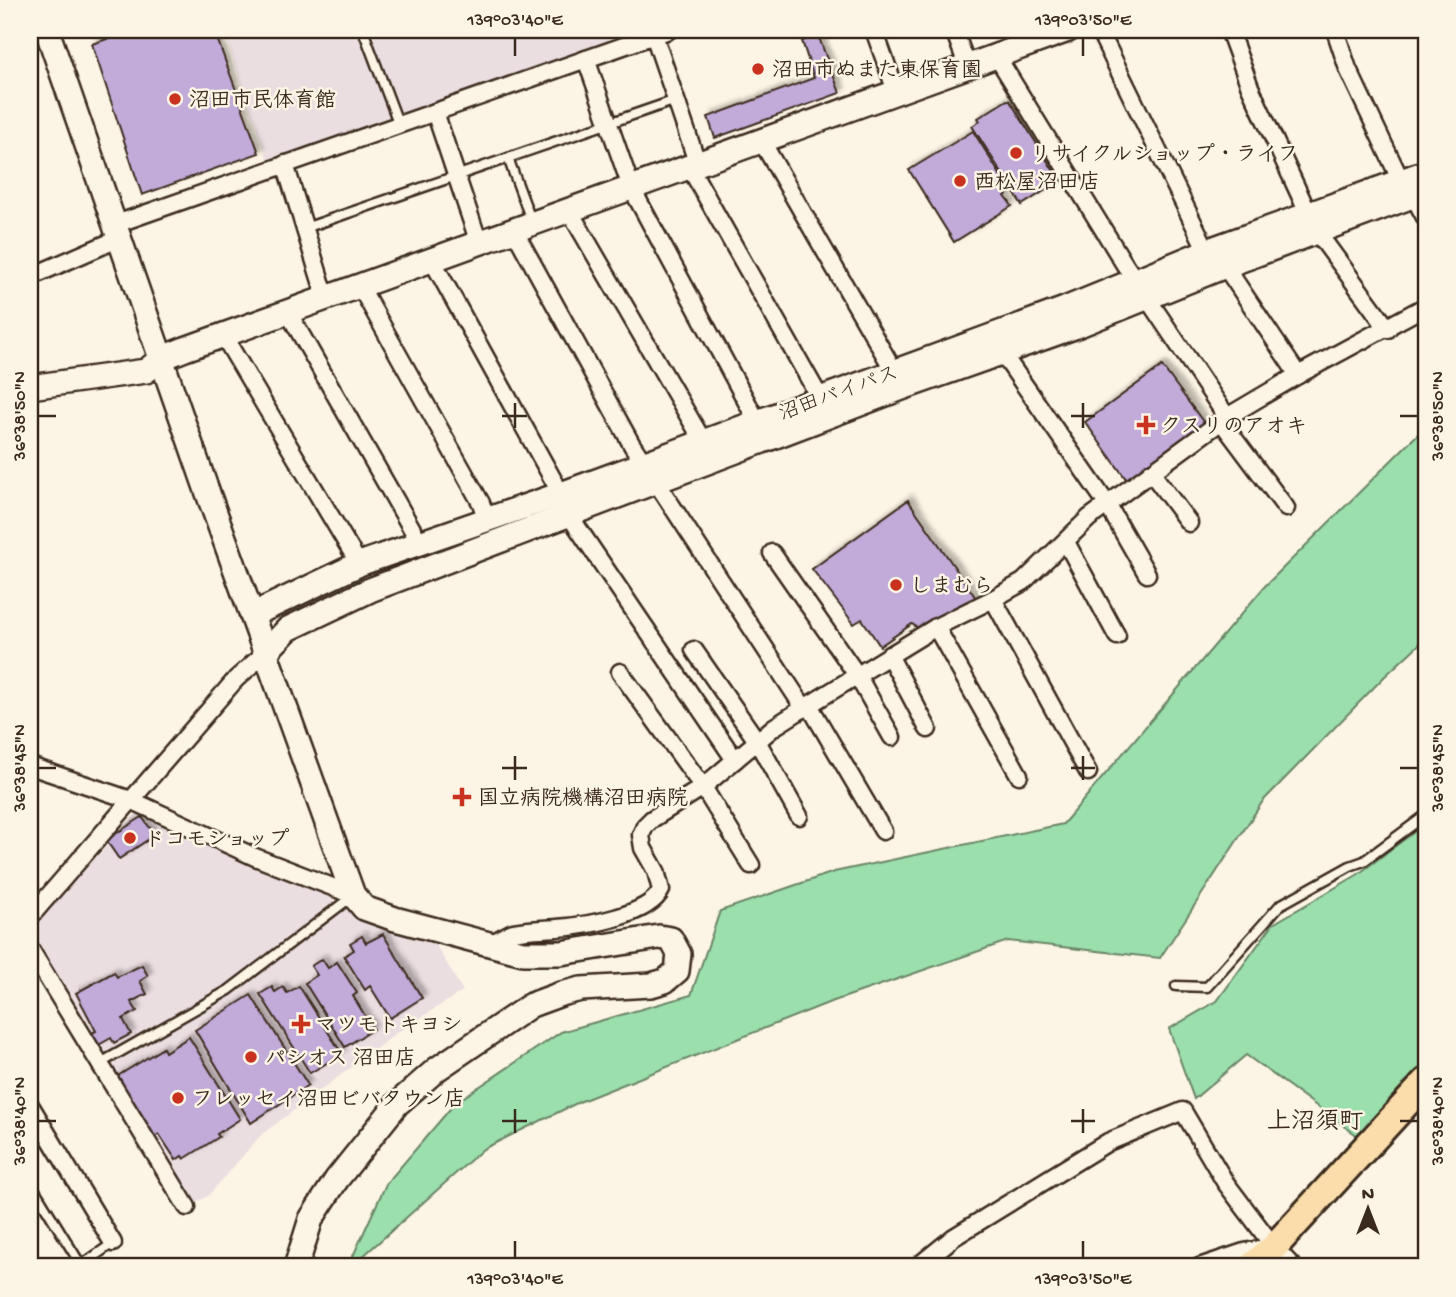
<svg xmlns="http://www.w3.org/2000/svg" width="1456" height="1297" viewBox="0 0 1456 1297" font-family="'Gochi Hand','Klee One',sans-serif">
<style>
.built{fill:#ebdee1}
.green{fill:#9adfac;stroke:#6a8465;stroke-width:2}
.building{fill:#c2aad9;stroke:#3b2a1e;stroke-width:2;filter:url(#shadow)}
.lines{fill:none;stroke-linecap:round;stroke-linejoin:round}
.lane-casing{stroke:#3b2a1e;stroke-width:13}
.street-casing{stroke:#3b2a1e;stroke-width:21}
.secondary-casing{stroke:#3b2a1e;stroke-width:28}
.primary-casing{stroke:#3b2a1e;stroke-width:32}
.lane{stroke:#fcf5e5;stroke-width:8}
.street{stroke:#fcf5e5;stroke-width:16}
.secondary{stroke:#fcf5e5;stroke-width:23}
.primary{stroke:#faddab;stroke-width:26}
.ticks{fill:none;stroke:#3b2a1e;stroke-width:2.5}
.poi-dot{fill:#c8321e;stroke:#fcf5e5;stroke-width:2.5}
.labels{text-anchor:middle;stroke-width:5;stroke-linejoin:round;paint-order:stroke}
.poi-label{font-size:21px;font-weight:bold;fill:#3b2a1e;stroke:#fcf5e5;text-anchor:start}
.street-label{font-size:21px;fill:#3b2a1e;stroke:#fcf5e5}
.quarter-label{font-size:24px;font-weight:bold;fill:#3b2a1e;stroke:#fcf5e5}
.neatline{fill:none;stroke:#3b2a1e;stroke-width:2.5}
.ticks-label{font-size:18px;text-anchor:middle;fill:#3b2a1e}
</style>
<defs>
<filter id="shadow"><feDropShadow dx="4.5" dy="-4.5" stdDeviation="2" flood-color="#0004"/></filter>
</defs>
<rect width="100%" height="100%" fill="#fcf5e5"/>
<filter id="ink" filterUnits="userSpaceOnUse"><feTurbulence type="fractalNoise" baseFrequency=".0143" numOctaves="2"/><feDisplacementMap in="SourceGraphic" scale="14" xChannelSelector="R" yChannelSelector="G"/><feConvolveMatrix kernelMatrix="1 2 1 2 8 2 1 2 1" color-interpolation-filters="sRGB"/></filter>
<g filter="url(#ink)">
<g class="built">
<path d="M223,30H648L269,163Z"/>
<path d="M136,814L324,894L357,915L431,937L463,991L398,1032L261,1135L208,1196L193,1204L30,938V929Z"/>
</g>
<g class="green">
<path d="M1426,426V638L1384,677L1263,801L1160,958L1008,941L828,1003L579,1102L483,1149L351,1267H348L386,1184L455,1103L561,1032L691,995L720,911L834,872L1063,824L1265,586Z"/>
<path d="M1426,823V1068L1362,1139L1246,1055L1194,1099L1169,1029L1217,1001L1273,924L1357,875Z"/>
</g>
<g class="building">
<path d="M134,30H214L259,153L142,195L92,44Z"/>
<path d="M818,35L840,93L715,138L708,117L814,78L802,41Z"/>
<path d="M1007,100L1010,101L1060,181L1022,205L972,126L980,121L978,118Z"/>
<path d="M973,131L1011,192L1005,196L1012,206L954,242L909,170Z"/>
<path d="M1162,366L1207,427L1129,483L1085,422Z"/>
<path d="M908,500L978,601L918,628L912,624L880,646L862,619L854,624L812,569Z"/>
<path d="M142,817L155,835L119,859L106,840Z"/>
<path d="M383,934L422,998L390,1018L370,986L365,990L344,956L354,950L350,943L362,936L366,943Z"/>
<path d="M322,959L328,968L337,962L357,993L353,996L373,1029L345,1047L305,983L317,975L311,966Z"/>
<path d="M142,965L148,976L140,981L147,994L131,1002L137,1011L123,1019L131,1034L114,1043L111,1038L97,1046L90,1034L96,1031L76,993L114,972L117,977Z"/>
<path d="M299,986L342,1054L310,1073L260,994L272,987L275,992L283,987L287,993Z"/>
<path d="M251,995L308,1085L251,1123L195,1030Z"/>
<path d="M189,1037L240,1119L217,1134L219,1137L184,1159L182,1156L176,1160L159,1134L154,1137L116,1077L163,1048L165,1052Z"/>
</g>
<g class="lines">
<g class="lane-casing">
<g id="lane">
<path d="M363,30L399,125"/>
<path d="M508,158L531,220"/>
<path d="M305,228L676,100"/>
<path d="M1176,986L1207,987L1280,905L1350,866L1364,861L1426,815"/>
<path d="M99,1064L229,990L350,898"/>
<path d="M30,1182L81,1265"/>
<path d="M79,1267L113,1243"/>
</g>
</g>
<g class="street-casing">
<g id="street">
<path d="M874,30L896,91"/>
<path d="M954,30L967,65"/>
<path d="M1099,30L1207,251"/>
<path d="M1229,30L1250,87L1309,215"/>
<path d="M1335,30L1348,69L1401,181"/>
<path d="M654,35L697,162"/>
<path d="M996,55L1125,265L1227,417"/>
<path d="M586,59L631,187L757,421"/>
<path d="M435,112L479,243"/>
<path d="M761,140L894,371"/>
<path d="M285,164L326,298"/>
<path d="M689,166L820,398"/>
<path d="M1413,195L1426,219"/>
<path d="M569,210L703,441"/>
<path d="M116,224L669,30"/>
<path d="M514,230L632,445L804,708"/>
<path d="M1317,232L1388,329"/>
<path d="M432,260L561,494"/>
<path d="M1225,266L1298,375"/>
<path d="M30,277L120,238"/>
<path d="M360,286L481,503L487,520"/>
<path d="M288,312L420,543"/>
<path d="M223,335L359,564"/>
<path d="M1002,353L1107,504L1147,574"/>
<path d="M1221,421L1286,508"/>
<path d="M1151,472L1189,523"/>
<path d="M569,515L735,760"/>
<path d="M1066,542L1117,636"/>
<path d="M772,553L857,675L892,737"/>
<path d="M993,599L1088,772"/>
<path d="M936,627L1019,775"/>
<path d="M694,650L757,741L799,816"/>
<path d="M889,655L928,729"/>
<path d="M620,672L703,787L751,865"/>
<path d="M809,705L883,831"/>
<path d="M30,766L131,800L255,857L353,895"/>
<path d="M30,917L236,679L266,652"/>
<path d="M489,945C497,941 505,935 513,932C527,929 543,929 557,928C585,926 649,916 661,890L656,871L643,848L641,835L645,826L652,819L703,787L774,727L804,708L936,627L993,599L1023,582L1089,518L1227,417L1298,375L1426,306"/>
<path d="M30,949L187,1207"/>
<path d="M30,1105L113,1243"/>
<path d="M917,1267L954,1237L1108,1142L1183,1111L1225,1182L1274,1247L1293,1267"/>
<path d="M1199,1267L1244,1252L1271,1247"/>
</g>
</g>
<g class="secondary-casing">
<g id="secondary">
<path d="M47,30L205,485L353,895L364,908L395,919L523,953H561L659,937L671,939L679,954L677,971L665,981L651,985L581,989L561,994L531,1005L437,1069L397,1104L337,1179L311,1219L296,1267"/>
<path d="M30,387L146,371L162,358L185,349L1068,30"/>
<path d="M252,615L359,564L561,494L1065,309L1212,249L1426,172"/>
<path d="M266,652L288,629L370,590L902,388L1074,327L1225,266L1426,191"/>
</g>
</g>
<g class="primary-casing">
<path id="primary" d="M1251,1267L1274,1247L1426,1082"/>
</g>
<use href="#lane" class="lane"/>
<use href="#street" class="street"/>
<use href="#secondary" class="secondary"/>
<use href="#primary" class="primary"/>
</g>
</g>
<path class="ticks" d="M515,38V56M1083,38V56M515,403V428M1083,403V428M38,416H56M502,416H527M1071,416H1095M1400,416H1418M515,756V780M1083,756V780M38,768H56M502,768H527M1071,768H1095M1400,768H1418M515,1109V1133M1083,1109V1133M38,1121H56M502,1121H527M1071,1121H1095M1400,1121H1418M515,1241V1258M1083,1241V1258"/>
<g class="poi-dot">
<circle cx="758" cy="69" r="7"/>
<circle cx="175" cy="99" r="7"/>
<circle cx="1016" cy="153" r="7"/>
<circle cx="960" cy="181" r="7"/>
<path d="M1142.5 414.5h7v7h7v7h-7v7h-7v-7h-7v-7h7z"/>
<circle cx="896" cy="585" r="7"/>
<path d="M458.5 786.5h7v7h7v7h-7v7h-7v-7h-7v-7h7z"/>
<circle cx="130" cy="838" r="7"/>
<path d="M297.5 1013.5h7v7h7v7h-7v7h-7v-7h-7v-7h7z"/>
<circle cx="251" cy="1057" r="7"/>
<circle cx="178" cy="1098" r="7"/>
</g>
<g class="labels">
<g class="poi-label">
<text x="772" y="76">沼田市ぬまた東保育園</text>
<text x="189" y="106">沼田市民体育館</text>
<text x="1030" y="160">リサイクルショップ・ライフ</text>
<text x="974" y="188">西松屋沼田店</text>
<text x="1160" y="432">クスリのアオキ</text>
<text x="910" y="592">しまむら</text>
<text x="478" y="804">国立病院機構沼田病院</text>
<text x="144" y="845">ドコモショップ</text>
<text x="315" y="1031">マツモトキヨシ</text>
<text x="265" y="1064">パシオス 沼田店</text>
<text x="192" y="1105">フレッセイ沼田ビバタウン店</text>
</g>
<g class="street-label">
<text transform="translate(838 392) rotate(-20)" y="7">沼田バイパス</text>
</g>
<g class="quarter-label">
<text x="1315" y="1128">上沼須町</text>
</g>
</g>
<rect width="1456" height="1297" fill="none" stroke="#fcf5e5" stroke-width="77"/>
<g transform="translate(1368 1209)" stroke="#fcf5e5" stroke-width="5" paint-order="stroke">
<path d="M0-5L12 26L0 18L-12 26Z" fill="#3b2a1e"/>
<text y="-10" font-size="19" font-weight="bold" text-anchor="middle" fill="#3b2a1e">N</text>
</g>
<rect x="38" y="38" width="1380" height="1220" class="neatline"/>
<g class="ticks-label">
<text x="515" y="25">139°03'40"E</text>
<text x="1083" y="25">139°03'50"E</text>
<text transform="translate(19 416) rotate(-90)" y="6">36°38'50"N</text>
<text transform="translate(1437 416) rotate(-90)" y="6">36°38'50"N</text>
<text transform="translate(19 768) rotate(-90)" y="6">36°38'45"N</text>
<text transform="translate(1437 768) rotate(-90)" y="6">36°38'45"N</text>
<text transform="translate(19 1121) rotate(-90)" y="6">36°38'40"N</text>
<text transform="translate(1437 1121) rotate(-90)" y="6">36°38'40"N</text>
<text x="515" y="1284">139°03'40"E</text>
<text x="1083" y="1284">139°03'50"E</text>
</g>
</svg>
